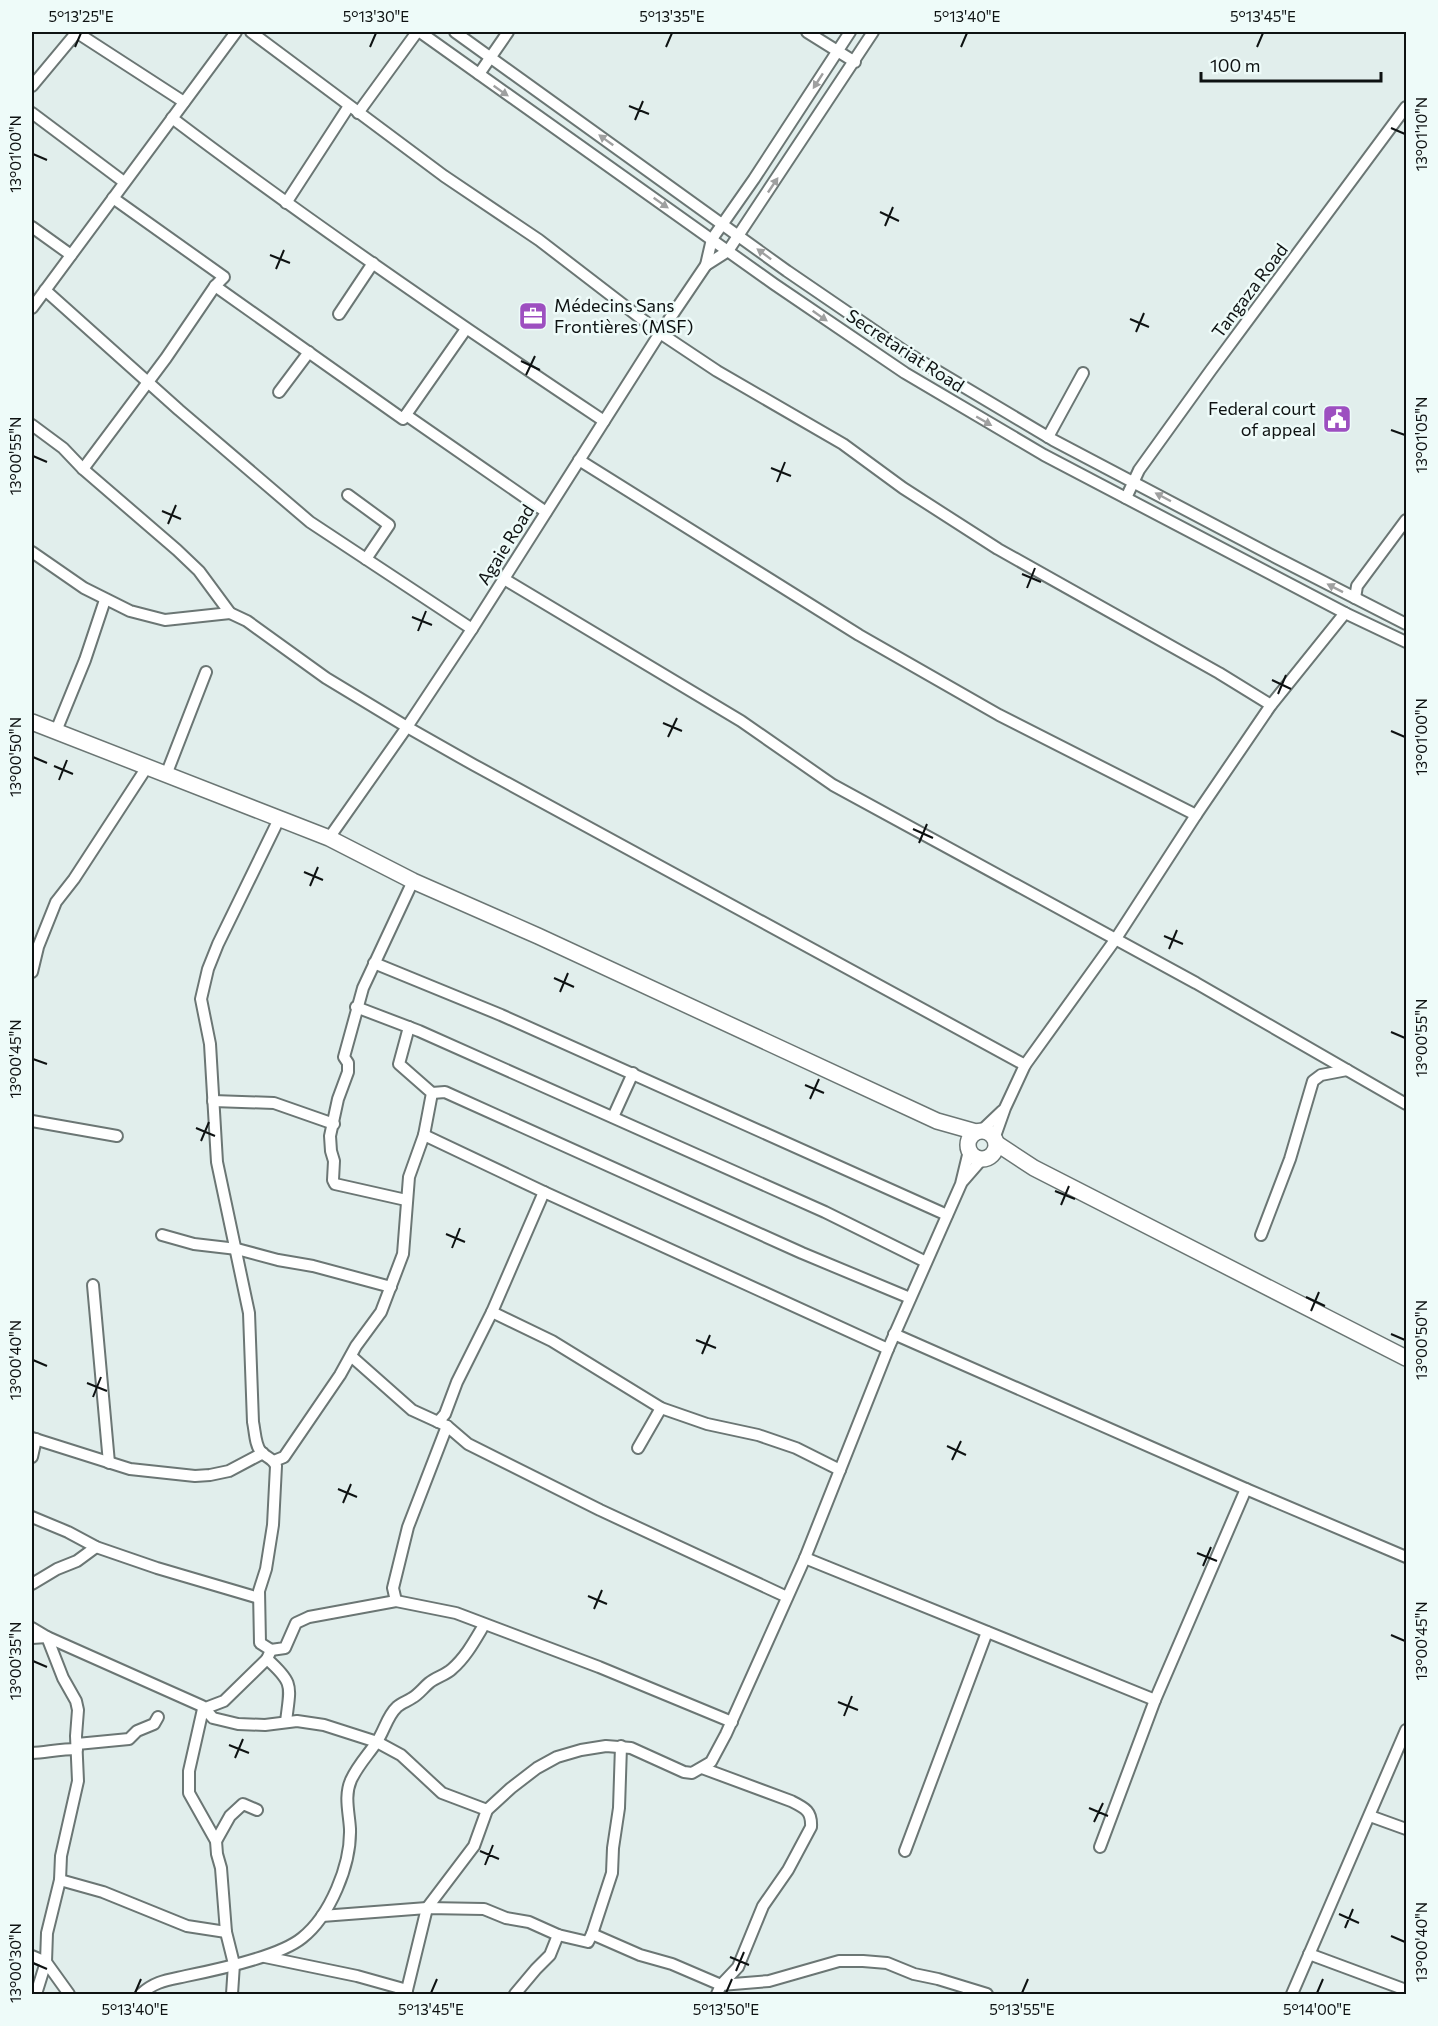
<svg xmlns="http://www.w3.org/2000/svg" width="1438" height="2026" viewBox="0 0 1438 2026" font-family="Commissioner,sans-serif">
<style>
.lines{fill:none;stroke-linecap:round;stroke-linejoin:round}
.street-casing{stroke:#6b7674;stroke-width:14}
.secondary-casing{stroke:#6b7674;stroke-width:18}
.street{stroke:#fff;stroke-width:10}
.secondary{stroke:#fff;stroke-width:15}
.oneway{fill:#9fa0a0}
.ticks{fill:none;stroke:#0e1212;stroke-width:2}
.labels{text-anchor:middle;stroke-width:5;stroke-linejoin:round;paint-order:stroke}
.street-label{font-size:18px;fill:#0e1212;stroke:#eefbf9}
.poi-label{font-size:18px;fill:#0e1212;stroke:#eefbf9;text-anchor:start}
.neatline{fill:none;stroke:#0e1212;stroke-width:2}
.ticks-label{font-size:15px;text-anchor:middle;fill:#0e1212}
</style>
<rect width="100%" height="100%" fill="#e1eeec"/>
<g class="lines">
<g class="street-casing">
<g id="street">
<path d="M76,32L184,102"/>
<path d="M251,32L444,176L539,240L660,333L717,371L843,444L903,488L998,549L1219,673L1271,705"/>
<path d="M420,32L774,284L905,373L1044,455L1345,613L1406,642"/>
<path d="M455,32L787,271L907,353L1053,440L1277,558L1406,624"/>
<path d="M807,32L855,62"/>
<path d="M479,74L508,32"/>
<path d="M32,86L77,32"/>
<path d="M32,113L124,182"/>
<path d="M358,113L417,32"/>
<path d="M172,118C312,224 457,323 604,421"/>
<path d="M286,203L349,106"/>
<path d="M32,227L71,255"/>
<path d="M706,265L728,251L873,32"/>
<path d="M215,286L403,419L466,329"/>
<path d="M45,290L179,410L310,522L472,629"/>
<path d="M32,308L236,32"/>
<path d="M339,314L373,263"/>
<path d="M279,392L309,352"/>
<path d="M406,415L546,512"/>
<path d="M32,425L63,448L83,469L177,550L199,571L230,613L247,621L326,678L407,727L474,765L1025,1065"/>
<path d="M1048,437L1083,373"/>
<path d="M579,460L859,635L999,715L1196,815"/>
<path d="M83,469L166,358L215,286L224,277L113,198"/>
<path d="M348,495L389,525L366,559"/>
<path d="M1126,498L1139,470L1211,370L1406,107"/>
<path d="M32,552L84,588L130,611L165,620L230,613"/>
<path d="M504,579L741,721L833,785L1196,983L1406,1104"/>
<path d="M1355,598L1357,586L1406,520"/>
<path d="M56,731L85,660L105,600"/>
<path d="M166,775L206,672"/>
<path d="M279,819L218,944L208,969L201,999L210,1044L217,1162L249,1313L253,1422C255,1431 255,1445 261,1452C267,1458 273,1458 276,1466L273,1525L266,1569L259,1591L260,1643L271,1650L267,1659C295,1684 290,1686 286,1722"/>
<path d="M329,838L407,727L472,629L660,333L706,265L712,239L754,179L850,32"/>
<path d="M374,963L501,1015L947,1215"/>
<path d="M32,972L38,947L56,902L74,879L147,767"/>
<path d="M356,1007L419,1031L825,1212L926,1262"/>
<path d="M432,1093L445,1092L802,1253L910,1298"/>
<path d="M213,1101L274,1103L334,1124"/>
<path d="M613,1117L633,1073"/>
<path d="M32,1121L117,1136"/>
<path d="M981,1131L1002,1111"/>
<path d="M424,1135L544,1192L888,1349"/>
<path d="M994,1139L1005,1108L1025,1065L1115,940L1196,815L1271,705L1345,613"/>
<path d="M963,1181L983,1158"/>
<path d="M406,1200L335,1184L333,1180L334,1161L331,1151L330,1136L338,1099L348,1072V1063L344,1057L363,988L413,881"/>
<path d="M162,1235L194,1244L237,1249L278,1260L313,1266L391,1287"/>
<path d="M1261,1235L1290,1159L1313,1081L1321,1075L1347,1070"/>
<path d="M93,1285L109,1463"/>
<path d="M492,1312L552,1341L661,1408L707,1424L758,1435L796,1448L840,1470"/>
<path d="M894,1334L1246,1489L1406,1557"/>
<path d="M351,1356L412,1410L447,1426L468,1444L600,1510L787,1597"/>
<path d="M438,1422L445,1414L457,1382L492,1312L544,1192"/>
<path d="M32,1438L130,1469L195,1476L210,1475L229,1471L263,1453"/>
<path d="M638,1448L661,1408"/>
<path d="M32,1457L36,1439"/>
<path d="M274,1461L284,1457L340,1375L356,1346L381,1312L403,1254L409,1177L424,1135L432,1093L399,1064L409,1027"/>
<path d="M32,1517L68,1532L96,1547L157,1568L259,1598"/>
<path d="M805,1558L1155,1700"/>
<path d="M32,1584L57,1569L77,1561L96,1547"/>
<path d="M396,1601L393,1588L408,1527L447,1426"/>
<path d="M32,1628L47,1637L63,1678L76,1701L78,1710L76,1736L78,1781L61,1856L60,1880L47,1933L46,1962L36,1994"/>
<path d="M32,1638L47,1637L202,1706L213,1718L238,1724L265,1725L297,1721L324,1725L377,1742L401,1755L442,1793L487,1810"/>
<path d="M271,1650L285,1648L296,1623L309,1617L396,1601L456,1613L599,1667L732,1722"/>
<path d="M77,1744L129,1739L137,1731L154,1724L158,1717"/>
<path d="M32,1753C47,1752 61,1749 77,1749"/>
<path d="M702,1768L791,1801C805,1808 812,1811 811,1827L788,1870L763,1906L738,1967L721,1985L717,1994"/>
<path d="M1370,1816L1406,1829"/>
<path d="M216,1841L230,1816L243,1804L257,1810"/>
<path d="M1100,1847L1155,1700L1246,1489"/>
<path d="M905,1851L987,1632"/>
<path d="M60,1880L103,1892L187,1926L226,1932"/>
<path d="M322,1916L427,1908L484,1909L506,1918L529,1922L558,1935L588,1942L592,1934L640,1955L672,1964L721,1985L769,1981L839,1961H863L887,1963L914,1974L938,1979L987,1994"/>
<path d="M592,1934L612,1873L613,1848L619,1808L621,1746"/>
<path d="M1309,1954L1406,1990"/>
<path d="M32,1956L46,1962L69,1994"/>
<path d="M265,1957L357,1976L407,1990"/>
<path d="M141,1994C155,1981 168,1980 186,1976C216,1970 280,1956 302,1938C330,1916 351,1865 350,1829C349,1812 344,1796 351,1780C358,1765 368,1755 376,1743C384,1732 387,1716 397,1707C401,1703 408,1701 412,1698C419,1694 423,1688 429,1683C436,1677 446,1675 452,1669C466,1657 475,1640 484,1625"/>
<path d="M232,1994L234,1964L226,1932L221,1868L217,1854L216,1841L189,1793V1771L203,1709L224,1701L267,1659"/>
<path d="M406,1994L427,1908L474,1846L487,1810L511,1788L537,1768L557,1757L581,1750L606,1746L631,1748L684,1772L692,1773L711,1762L726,1734L805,1558L888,1349L961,1184L969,1151"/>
<path d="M515,1994L536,1969L550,1955L558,1935"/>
<path d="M1292,1994L1406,1730"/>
</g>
</g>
<g class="secondary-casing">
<g id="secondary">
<path d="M32,722L329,838L413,881L538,936L937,1121L976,1132"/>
<circle cx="982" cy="1145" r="14"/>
<path d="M996,1143L1034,1168L1406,1358"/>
</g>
</g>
<use href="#street" class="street"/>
<use href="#secondary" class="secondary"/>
</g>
<defs><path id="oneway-solid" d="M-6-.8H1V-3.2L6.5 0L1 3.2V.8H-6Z" transform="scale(1.5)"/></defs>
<g class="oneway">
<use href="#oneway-solid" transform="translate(818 81) rotate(123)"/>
<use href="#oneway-solid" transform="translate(501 91) rotate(35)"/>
<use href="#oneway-solid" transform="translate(606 140) rotate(-144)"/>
<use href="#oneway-solid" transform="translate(773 185) rotate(-56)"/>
<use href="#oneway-solid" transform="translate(661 203) rotate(35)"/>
<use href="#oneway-solid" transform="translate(764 254) rotate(-143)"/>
<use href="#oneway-solid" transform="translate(820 316) rotate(35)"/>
<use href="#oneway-solid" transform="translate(984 421) rotate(30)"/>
<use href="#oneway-solid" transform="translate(1163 497) rotate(-152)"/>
<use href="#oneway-solid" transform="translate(1335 588) rotate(-153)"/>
</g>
<path class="ticks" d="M75,47L81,33M370,47L376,33M666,47L672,33M961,47L967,33M1257,47L1263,33M629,106L649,114M635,120L643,101M1391,128L1405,134M33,154L47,160M880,212L899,221M885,226L893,207M270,255L290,263M276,269L284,250M1130,319L1149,327M1136,332L1144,313M521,361L540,370M526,375L535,356M1391,430L1405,435M33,456L47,462M771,468L791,476M777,482L785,462M162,511L181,519M168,524L176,505M1022,574L1041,582M1027,588L1035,568M412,617L432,625M418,631L426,611M1272,680L1291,689M1278,694L1286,675M663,723L682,731M1391,731L1405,737M668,737L677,718M33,757L47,763M54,766L73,774M59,780L67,760M913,829L933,838M919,843L927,824M304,872L323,880M310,886L318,867M1164,936L1183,944M1169,949L1177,930M554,978L574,987M560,992L568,973M1391,1032L1405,1038M33,1059L47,1064M805,1085L824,1093M810,1099L819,1079M196,1128L215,1136M201,1141L209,1122M1055,1191L1075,1199M1061,1205L1069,1186M446,1234L465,1242M452,1248L460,1228M1306,1297L1325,1306M1311,1311L1319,1292M1391,1334L1405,1340M696,1340L716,1348M702,1354L710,1335M33,1360L47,1366M87,1383L107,1391M93,1397L101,1377M947,1446L966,1455M952,1460L961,1441M338,1489L357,1497M343,1503L351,1484M1197,1553L1217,1561M1203,1566L1211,1547M588,1596L607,1604M594,1609L602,1590M1391,1635L1405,1641M33,1661L47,1667M838,1702L858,1710M844,1716L852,1696M229,1745L249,1753M235,1758L243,1739M1089,1808L1108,1816M1094,1822L1103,1803M480,1851L499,1859M485,1865L493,1845M1339,1914L1359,1923M1345,1928L1353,1909M1391,1936L1405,1942M730,1957L749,1965M33,1963L47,1969M736,1971L744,1952M135,1993L141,1979M431,1993L437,1979M726,1993L732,1979M1022,1993L1028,1979M1317,1993L1323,1979"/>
<defs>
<g id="office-square" transform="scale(1.5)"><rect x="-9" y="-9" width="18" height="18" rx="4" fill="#9d4fc0" stroke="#eefbf9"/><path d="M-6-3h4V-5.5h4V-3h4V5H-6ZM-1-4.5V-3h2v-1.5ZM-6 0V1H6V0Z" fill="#fff"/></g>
<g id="civic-square" transform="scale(1.5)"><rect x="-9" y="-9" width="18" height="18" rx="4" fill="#9d4fc0" stroke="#eefbf9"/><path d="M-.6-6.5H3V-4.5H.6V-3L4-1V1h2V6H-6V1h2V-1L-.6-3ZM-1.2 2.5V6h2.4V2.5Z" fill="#fff"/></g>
</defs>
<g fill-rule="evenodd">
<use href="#office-square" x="533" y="316"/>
<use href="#civic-square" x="1337" y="419"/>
</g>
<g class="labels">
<g class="street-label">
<text transform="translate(1250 291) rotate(-53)" y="6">Tangaza Road</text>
<text transform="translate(905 351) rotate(33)" y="6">Secretariat Road</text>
<text transform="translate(506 545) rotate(-58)" y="6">Agaie Road</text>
</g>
<g class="poi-label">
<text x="554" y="312">Médecins Sans<tspan x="554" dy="21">Frontières (MSF)</tspan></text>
<text x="1316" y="415" text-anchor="end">Federal court<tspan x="1316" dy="21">of appeal</tspan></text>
</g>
</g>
<rect width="1438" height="2026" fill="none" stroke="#eefbf9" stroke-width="66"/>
<path d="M1201 72v9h180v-9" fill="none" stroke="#0e1212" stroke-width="3"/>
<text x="1210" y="72" font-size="18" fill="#0e1212" stroke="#eefbf9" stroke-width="4.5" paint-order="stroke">100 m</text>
<rect x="33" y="33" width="1372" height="1960" class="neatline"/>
<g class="ticks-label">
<text x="81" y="22">5°13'25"E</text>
<text x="376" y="22">5°13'30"E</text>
<text x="672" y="22">5°13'35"E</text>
<text x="967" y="22">5°13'40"E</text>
<text x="1263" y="22">5°13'45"E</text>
<text transform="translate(1422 134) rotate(-90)" y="5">13°01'10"N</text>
<text transform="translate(16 154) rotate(-90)" y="5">13°01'00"N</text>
<text transform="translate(1422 435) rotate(-90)" y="5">13°01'05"N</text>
<text transform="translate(16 456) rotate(-90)" y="5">13°00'55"N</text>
<text transform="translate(1422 737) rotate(-90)" y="5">13°01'00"N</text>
<text transform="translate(16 757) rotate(-90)" y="5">13°00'50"N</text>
<text transform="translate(1422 1038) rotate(-90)" y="5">13°00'55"N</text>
<text transform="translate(16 1059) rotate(-90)" y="5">13°00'45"N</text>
<text transform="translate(1422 1340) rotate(-90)" y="5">13°00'50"N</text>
<text transform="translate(16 1360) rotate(-90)" y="5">13°00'40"N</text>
<text transform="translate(1422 1641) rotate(-90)" y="5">13°00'45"N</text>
<text transform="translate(16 1661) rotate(-90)" y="5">13°00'35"N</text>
<text transform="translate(1422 1942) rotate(-90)" y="5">13°00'40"N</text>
<text transform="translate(16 1963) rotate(-90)" y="5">13°00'30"N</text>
<text x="135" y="2015">5°13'40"E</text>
<text x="431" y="2015">5°13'45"E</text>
<text x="726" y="2015">5°13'50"E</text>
<text x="1022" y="2015">5°13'55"E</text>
<text x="1317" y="2015">5°14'00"E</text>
</g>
</svg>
